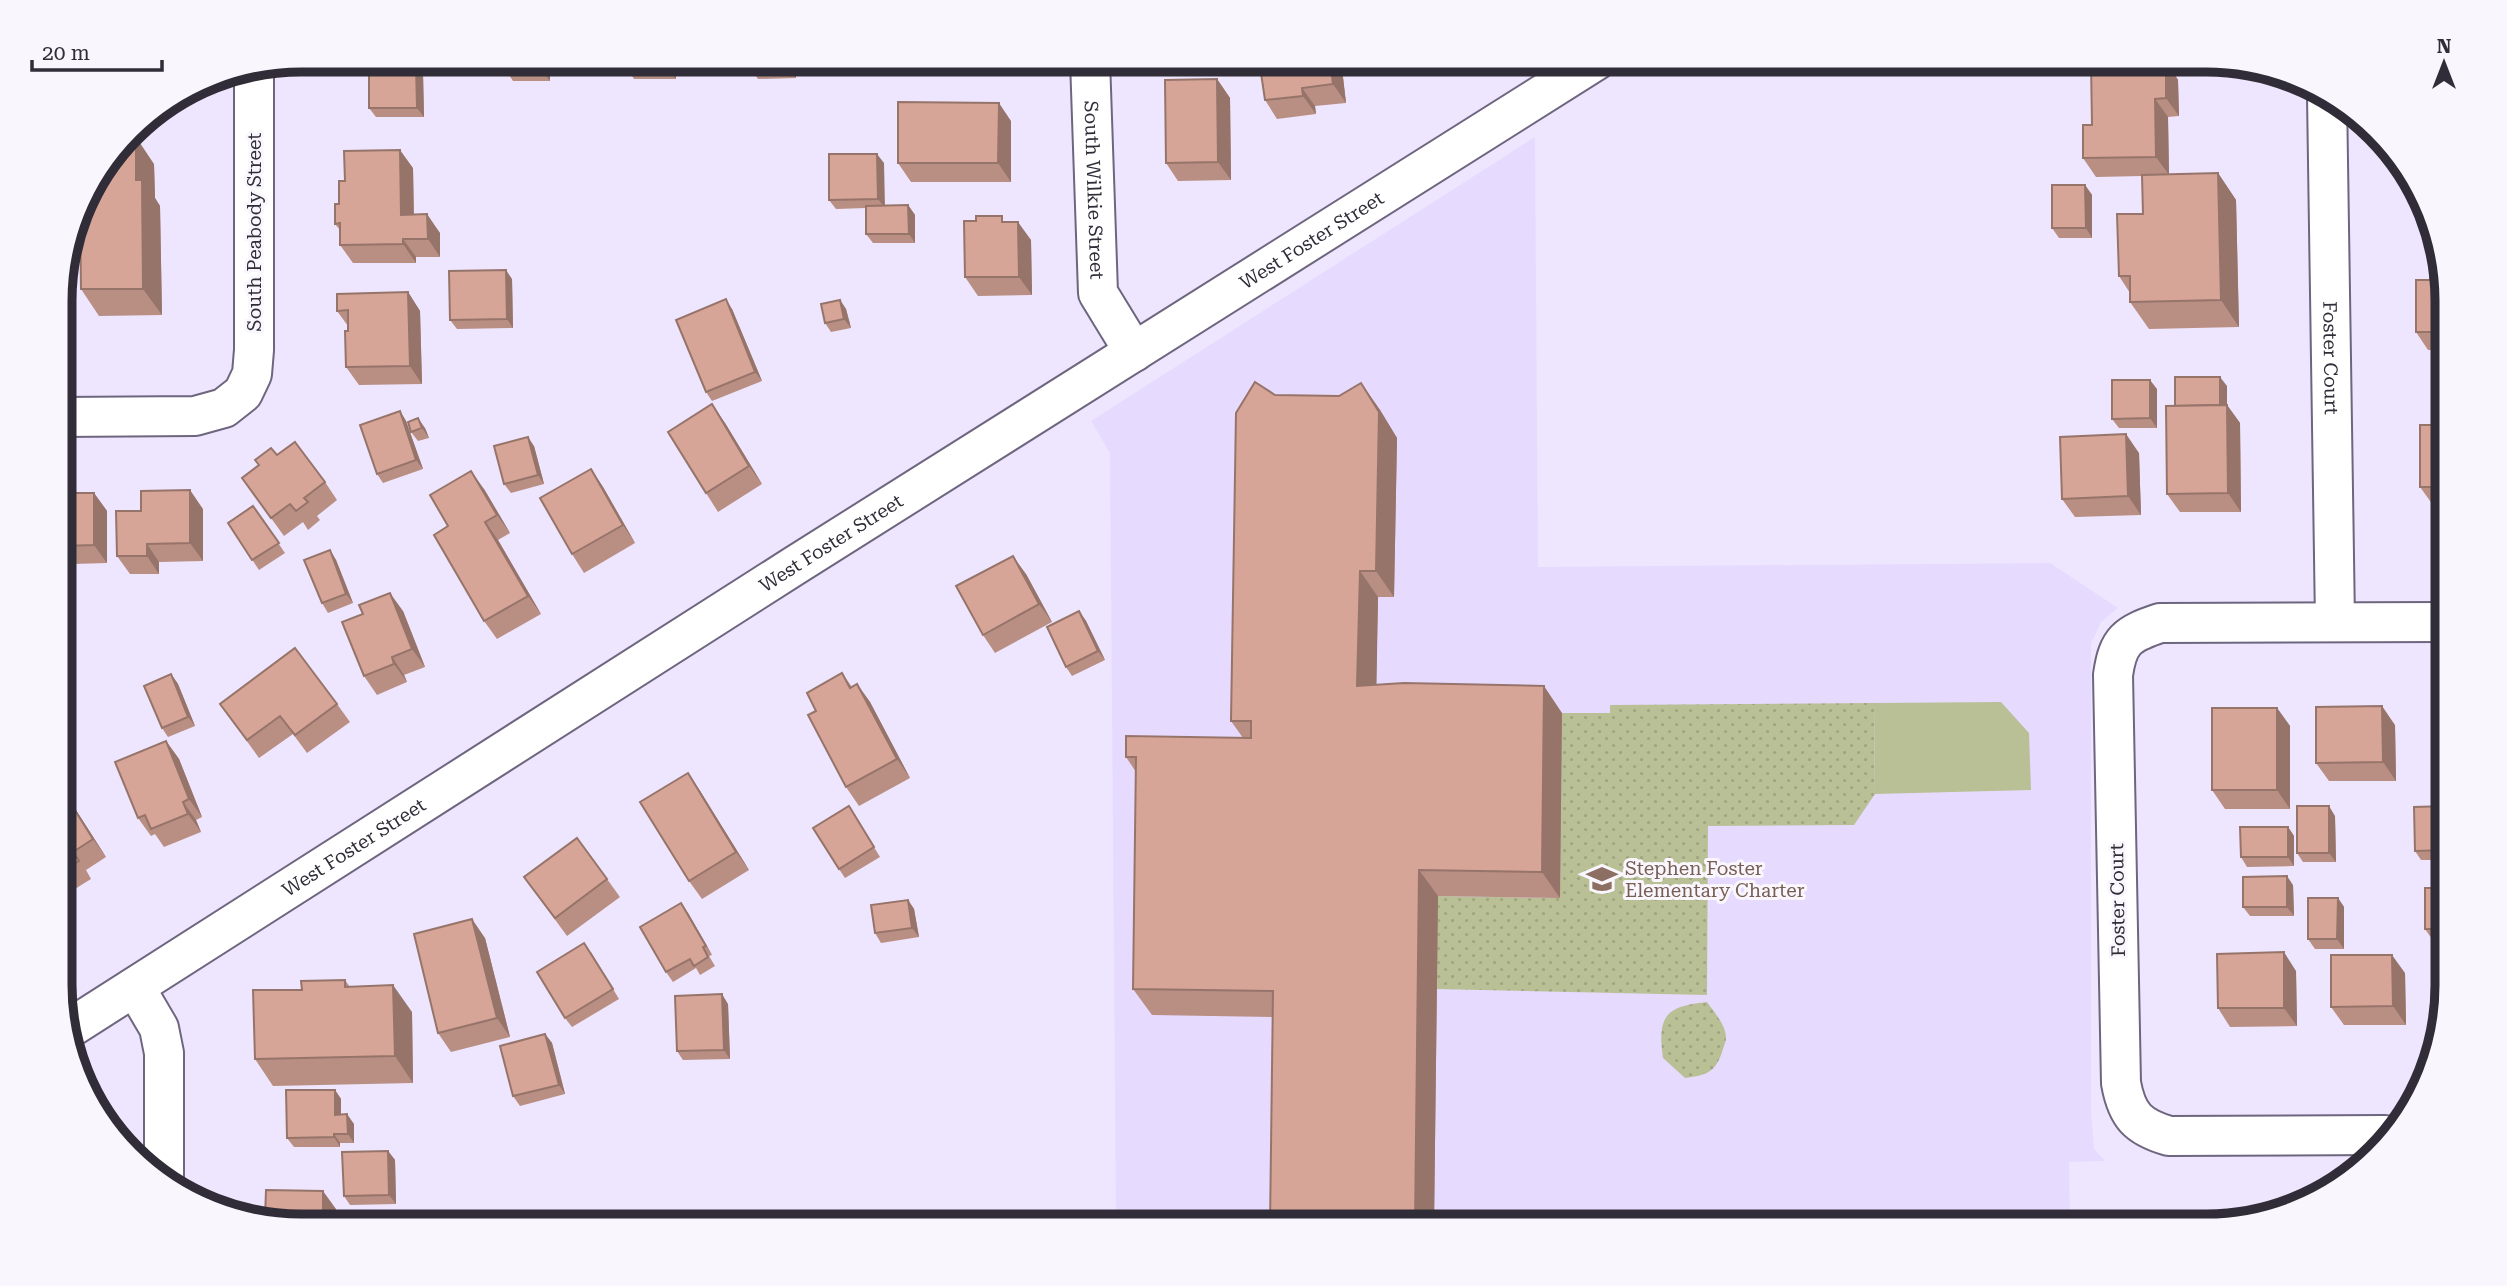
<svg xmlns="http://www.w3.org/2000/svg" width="2507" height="1286" viewBox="0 0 2507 1286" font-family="'Roboto Serif',serif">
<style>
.built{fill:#e7daff}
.park{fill:url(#park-dots)}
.pitch{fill:#bac095}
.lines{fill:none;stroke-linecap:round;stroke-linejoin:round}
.street-casing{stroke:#6e657e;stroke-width:42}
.street{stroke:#fff;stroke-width:38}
.wall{fill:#b98e83}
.shaded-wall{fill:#96746a}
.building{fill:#d7a598;stroke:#96746a;stroke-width:2}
.labels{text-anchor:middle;stroke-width:6;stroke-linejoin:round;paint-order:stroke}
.street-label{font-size:19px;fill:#312d38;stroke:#f9f7fd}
.education-label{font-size:19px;fill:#785e54;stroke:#f9f7fd;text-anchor:start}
.rim{fill:none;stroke:#312d38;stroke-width:9}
</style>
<defs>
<pattern id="park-dots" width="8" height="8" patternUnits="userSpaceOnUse" patternTransform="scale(1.75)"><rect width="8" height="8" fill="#bac095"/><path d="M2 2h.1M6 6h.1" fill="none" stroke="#a0a581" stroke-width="1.8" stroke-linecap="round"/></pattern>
</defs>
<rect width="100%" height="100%" fill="#eee6fe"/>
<path class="built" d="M1535,137L1538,567L2050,563L2118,608L2101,622L2091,644V1113L2094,1149L2105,1161L2069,1162L2070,1226H1116L1110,453L1091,421Z"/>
<g class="park">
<path d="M1874,703L1875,794L1854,825L1708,826L1707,995L1436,989L1438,896L1560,898L1562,713H1610V705Z"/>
<path d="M1707,1002C1714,1012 1726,1025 1726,1038C1726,1042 1724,1045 1723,1049C1716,1072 1708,1075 1685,1078L1663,1058C1657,1016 1666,1006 1707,1002Z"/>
</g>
<path class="pitch" d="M2001,702L2029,733L2031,790L1875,794L1874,703Z"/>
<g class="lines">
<g class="street-casing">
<g id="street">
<path id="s1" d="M1090,60L1098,293L1134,352"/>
<path id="s2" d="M2327,96L2335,622"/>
<path d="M60,417L195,416L224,408L243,393L252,374L254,350V69"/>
<path d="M135,987L159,1028L164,1053V1177"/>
<path id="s3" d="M67,1030L794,566L1597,60"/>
<path d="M2385,1135L2169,1136C2138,1127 2127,1116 2121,1083L2113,675C2118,640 2127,634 2160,623L2446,622"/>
</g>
</g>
<use href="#street" class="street"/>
</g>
<g class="wall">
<path d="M550,60V81H513L507,72Z"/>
<path d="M676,60V79H634L628,70Z"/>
<path d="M795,60L796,78L758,79L745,61Z"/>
<path d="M883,60H922V67H889Z"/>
<path d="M934,60H994V66L939,67Z"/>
<path d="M1341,60L1346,103L1315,106L1316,114L1277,119L1265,100Z"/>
<path d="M2092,60H2147V62L2166,61L2178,80L2179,116L2168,117L2169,175L2218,173L2236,200L2239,327L2149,329L2130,302V293L2119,276L2143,214L2142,176L2096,177L2083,158L2092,125L2095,63Z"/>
<path d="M2182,60H2207L2232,65L2187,66Z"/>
<path d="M416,64L423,73L424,117H376L369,108Z"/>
<path d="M1217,79L1230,98L1231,180L1178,181L1166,163Z"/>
<path d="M1011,121V182H911L898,163Z"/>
<path d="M884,163V206L908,205L915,215V243H873L866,234V208L836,209L829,200Z"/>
<path d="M154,164L155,198L160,206L162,315L99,316L81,289Z"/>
<path d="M413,168L414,215L440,233V257H416V263H353L340,245V230L335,224L345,181Z"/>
<path d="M2085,185L2092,195V238H2059L2052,228Z"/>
<path d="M1007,222L1031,240L1032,295L978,296L965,277Z"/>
<path d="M76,230V312H60V284Z"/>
<path d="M2445,269L2446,350H2428L2416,332L2430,280Z"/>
<path d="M512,279L513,328L457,329L450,320Z"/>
<path d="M408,292L420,311L422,384L359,385L346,367L348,326L337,311Z"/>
<path d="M840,300L846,309L851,328L831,332L825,323Z"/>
<path d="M732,309L762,381L712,401L706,392Z"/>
<path d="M1361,383L1380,410L1397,438L1394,597H1378L1376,685L1562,713L1560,898L1438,896L1434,1226H1270L1273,1017L1152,1015L1133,989L1136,772L1126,757L1243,738L1231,721L1275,395L1339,396Z"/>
<path d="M2227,386V405L2240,423L2241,512H2180L2167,494L2175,406Z"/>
<path d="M2157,389V428H2119L2112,419Z"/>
<path d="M400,411L406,421L423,469L383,483L377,474Z"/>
<path d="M725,423L762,484L718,512L706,493Z"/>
<path d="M2446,425V505H2433L2420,487Z"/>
<path d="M425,428L429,438L418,441L411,432Z"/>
<path d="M534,446L544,484L511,493L504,484Z"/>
<path d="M2139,453L2141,515L2075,517L2062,499Z"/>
<path d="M277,455L325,482L337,500L317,516L320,520L308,530L303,522L284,536L242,478Z"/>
<path d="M591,469L603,487L635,543L584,573L572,554Z"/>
<path d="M484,489L510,533L498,540L541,614L497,639L484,621L448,526Z"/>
<path d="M60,493H94L107,511V563L73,564V570H61Z"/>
<path d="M253,506L285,553L259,570L228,523Z"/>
<path d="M203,509V561L159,562V574H130L117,556L141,511Z"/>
<path d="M330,550L336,560L353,603L328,613L322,603Z"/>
<path d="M1026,574L1052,622L995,653L983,635Z"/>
<path d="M403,611L425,667L404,675L407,682L377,695L364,676Z"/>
<path d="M1079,611L1086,621L1105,660L1072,676L1066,667Z"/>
<path d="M842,673L852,687L857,684L870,702L910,778L859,806L846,787L816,711Z"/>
<path d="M171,674L178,684L195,726L168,737L162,728Z"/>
<path d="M220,704H337L350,722L307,753L293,734L259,758Z"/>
<path d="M2447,706V795L2436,780Z"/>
<path d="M2277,708L2290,726V809H2225L2212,790Z"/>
<path d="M2395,725L2396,781H2329L2316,763Z"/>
<path d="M166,741L179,759L202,817L196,820L201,832L164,847L155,834L151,836L138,818Z"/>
<path d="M688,773L700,791L749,870L702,899L689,881Z"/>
<path d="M61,787L106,857L86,870L91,879L70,892L61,880Z"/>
<path d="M849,806L880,857L845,878L839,869Z"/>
<path d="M2447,806V860H2421L2415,851Z"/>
<path d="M2335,816L2336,862H2303L2297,853Z"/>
<path d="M2288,827L2294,836V866L2247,867L2241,857Z"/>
<path d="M524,877L607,879L620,897L567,936Z"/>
<path d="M2293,885L2294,916H2250L2243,907Z"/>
<path d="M2447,888V938L2432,939L2425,929Z"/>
<path d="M2338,898L2344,907V949H2315L2308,939Z"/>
<path d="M908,900L914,909L919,937L881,943L875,933Z"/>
<path d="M688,913L712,955L709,956L715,966L700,975L696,968L673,982L666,972Z"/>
<path d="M485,938L510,1037L451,1052L438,1033Z"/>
<path d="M591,952L619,999L572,1027L565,1018Z"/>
<path d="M2296,971L2297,1026L2230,1027L2218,1008Z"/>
<path d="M2405,973L2406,1025H2344L2331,1007Z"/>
<path d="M345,980L350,987L412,1012L413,1083L273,1086L255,1059L302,990Z"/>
<path d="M728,1004L730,1059L683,1060L677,1051Z"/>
<path d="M545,1034L552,1043L565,1094L520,1106L513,1096Z"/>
<path d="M335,1090L341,1099V1115L354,1124V1143H340V1147H294L287,1138Z"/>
<path d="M388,1151L395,1160L396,1204L350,1205L344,1196Z"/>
</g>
<g class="shaded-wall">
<path d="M543,60H550V81L543,72Z"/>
<path d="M670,60H676V79L670,70Z"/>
<path d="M783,60H795L796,78Z"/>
<path d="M917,60H922V67Z"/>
<path d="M1330,60H1341L1346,103L1333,84Z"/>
<path d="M2166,61L2178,80L2179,116L2166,98Z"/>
<path d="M416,64L423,73L424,117L417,108Z"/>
<path d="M1217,79L1230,98L1231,180L1218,162Z"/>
<path d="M1302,88L1315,106L1316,114L1303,96Z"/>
<path d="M2155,99L2168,117L2169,175L2156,157Z"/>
<path d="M999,103L1011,121V182L998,163Z"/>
<path d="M136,137L154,164L155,198L160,206L162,315L143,289L136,180Z"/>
<path d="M400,150L413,168L414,233L401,215Z"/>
<path d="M877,154L884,163L885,208L878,199Z"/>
<path d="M2218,173L2236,200L2239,327L2221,300Z"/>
<path d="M2085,185L2092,195V238L2086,228Z"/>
<path d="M908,205L915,215V243L909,234Z"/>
<path d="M427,214L440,233V257L428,239Z"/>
<path d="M1018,222L1031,240L1032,295L1019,277Z"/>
<path d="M75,228L76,230V312L64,294L63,271Z"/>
<path d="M403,239L416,257V263L403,244Z"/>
<path d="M506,270L512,279L513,328L507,319Z"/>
<path d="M408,292L420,311L422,384L410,366Z"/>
<path d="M726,299L732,309L762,381L755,372Z"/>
<path d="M840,300L846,309L851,328L844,319Z"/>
<path d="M2220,377L2227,386V418L2220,408Z"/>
<path d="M2150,380L2157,389V428L2150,418Z"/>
<path d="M1361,383L1380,410L1397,438L1394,597L1376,571Z"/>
<path d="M712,404L725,423L762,484L749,466Z"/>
<path d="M2227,405L2240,423L2241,512L2228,493Z"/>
<path d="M400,411L406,421L423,469L416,460Z"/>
<path d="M418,418L425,428L429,438L422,428Z"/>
<path d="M2126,434L2139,453L2141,515L2128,496Z"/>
<path d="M528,437L534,446L544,484L538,475Z"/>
<path d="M591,469L603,487L635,543L623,525Z"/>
<path d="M471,471L484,489L510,533L497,515Z"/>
<path d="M190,490L203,509V561L190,543Z"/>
<path d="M94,493L107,511V563L94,545Z"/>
<path d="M485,522L498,540L541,614L528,596Z"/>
<path d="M147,544L159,562V574L147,556Z"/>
<path d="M61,547L73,564V570L61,552Z"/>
<path d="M330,550L336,560L353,603L346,594Z"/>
<path d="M1013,556L1026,574L1052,622L1039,604Z"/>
<path d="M1360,571L1378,597L1376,713L1357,686Z"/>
<path d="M390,593L403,611L425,667L412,649Z"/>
<path d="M1079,611L1086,621L1105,660L1098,651Z"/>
<path d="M392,657L404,675L407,682L394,664Z"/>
<path d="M171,674L178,684L195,726L188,717Z"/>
<path d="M857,684L870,702L910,778L897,759Z"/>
<path d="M1544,686L1562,713L1560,898L1542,872Z"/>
<path d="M2382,706L2395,725L2396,781L2383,762Z"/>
<path d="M2277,708L2290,726V809L2277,790Z"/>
<path d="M166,741L179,759L202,817L189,799Z"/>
<path d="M688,773L700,791L749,870L736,852Z"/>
<path d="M61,787L106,857L93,839Z"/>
<path d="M183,802L196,820L201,832L188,814Z"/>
<path d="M2329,806L2335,816L2336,862L2329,853Z"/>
<path d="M2288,827L2294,836V866L2288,857Z"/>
<path d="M1419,870L1438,896L1434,1226H1415Z"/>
<path d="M2287,876L2293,885L2294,916L2287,907Z"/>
<path d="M2338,898L2344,907V949L2337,939Z"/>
<path d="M908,900L914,909L919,937L912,928Z"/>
<path d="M681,903L688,913L712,955L706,946Z"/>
<path d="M472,919L485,938L510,1037L497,1018Z"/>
<path d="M2284,952L2296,971L2297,1026L2284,1008Z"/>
<path d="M2392,955L2405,973L2406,1025L2393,1006Z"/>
<path d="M393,985L412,1012L413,1083L395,1056Z"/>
<path d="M722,994L728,1004L730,1059L724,1050Z"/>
<path d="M545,1034L552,1043L565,1094L559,1085Z"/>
<path d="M335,1090L341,1099V1124L335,1115Z"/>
<path d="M347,1114L354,1124V1143L348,1134Z"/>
<path d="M334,1134L340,1143V1147L334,1137Z"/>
<path d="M388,1151L395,1160L396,1204L389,1195Z"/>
<path d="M323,1191L336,1209V1226H323Z"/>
</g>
<g class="building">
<rect x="507" y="60" width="36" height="12"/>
<rect x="628" y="60" width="42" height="10"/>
<path d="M745,60H783L745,61Z"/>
<path d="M1259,60H1330L1333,84L1302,88L1303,96L1265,100Z"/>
<path d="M2166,61V98L2155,99L2156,157L2083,158V125H2092L2091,63Z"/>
<path d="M416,64L417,108H369V65Z"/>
<path d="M1217,79L1218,162L1166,163L1165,80Z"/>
<path d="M898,102L999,103L998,163H898Z"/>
<path d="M128,137H136V180H142L143,289H81L80,210L84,194Z"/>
<path d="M400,150L401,215L427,214L428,239H403V244L340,245V223L335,224V204H339V181H345L344,151Z"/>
<path d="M829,154H877L878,199L829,200Z"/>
<path d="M2218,173L2221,300L2130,302V276H2119L2117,214H2143L2142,175Z"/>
<path d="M2052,185H2085L2086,228H2052Z"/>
<path d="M908,205L909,234H866V206Z"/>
<path d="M976,216H1002V222H1018L1019,277H965L964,221H976Z"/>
<path d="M2430,261H2442L2445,269L2446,332H2416V280H2430Z"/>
<path d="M506,270L507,319L450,320L449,271Z"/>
<path d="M63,271L64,294H60V284Z"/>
<path d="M408,292L410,366L346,367L345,331H348V310L337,311V294Z"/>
<path d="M726,299L755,372L706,392L676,320Z"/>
<path d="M840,300L844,319L825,323L821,304Z"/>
<path d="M2175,377H2220V405L2175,406Z"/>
<path d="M2112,380H2150V418L2112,419Z"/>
<path d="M1255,382L1275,395L1339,396L1361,383L1379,412L1376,571H1360L1357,686L1404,683L1544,686L1542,872L1419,870L1415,1226H1270L1273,991L1133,989L1136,757H1126V736L1251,738V721H1231L1236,413Z"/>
<path d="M712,404L749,466L706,493L668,432Z"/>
<path d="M2227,405L2228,493L2167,494L2166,406Z"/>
<path d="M400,411L416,460L377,474L360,425Z"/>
<path d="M418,418L422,428L411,432L408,422Z"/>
<rect x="2420" y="425" width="26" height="62"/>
<path d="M2126,434L2128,496L2062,499L2060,437Z"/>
<path d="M528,437L538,475L504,484L494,446Z"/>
<path d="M295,442L325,482L304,498L308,502L296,511L290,504L271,518L242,478L259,465L255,460L271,448L277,455Z"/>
<path d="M591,469L623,525L572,554L540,498Z"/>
<path d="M471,471L497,515L485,522L528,596L484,621L434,535L448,526L430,495Z"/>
<path d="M190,490V543L147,544V556H117L116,511H141V491Z"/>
<path d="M60,493H94V545L61,546Z"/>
<path d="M253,506L279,543L252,560L228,523Z"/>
<path d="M330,550L346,594L322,603L304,560Z"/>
<path d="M1013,556L1039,604L983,635L956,586Z"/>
<path d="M390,593L412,649L392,657L394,664L364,676L342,622L363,614L359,605Z"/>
<path d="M1079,611L1098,651L1066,667L1047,627Z"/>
<path d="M295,648L337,704L295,735L280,716L247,740L220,704Z"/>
<path d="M842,673L850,688L857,684L897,759L846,787L808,715L816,711L807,693Z"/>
<path d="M171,674L188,717L162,728L144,686Z"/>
<path d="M2382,706L2383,762L2316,763V707Z"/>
<rect x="2436" y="706" width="11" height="74"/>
<rect x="2212" y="708" width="65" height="82"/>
<path d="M166,741L189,799L183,802L188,814L151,829L145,815L138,818L115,762Z"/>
<path d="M688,773L736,852L689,881L640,802Z"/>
<path d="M61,788L93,839L73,852L79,861L61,871Z"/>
<path d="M849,806L874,847L839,869L813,828Z"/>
<rect x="2297" y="806" width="32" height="47"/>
<path d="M2447,806V850L2415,851L2414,807Z"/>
<path d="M2240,827H2288V857H2241Z"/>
<path d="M577,838L607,879L555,918L524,877Z"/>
<path d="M2287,876V907H2243V877Z"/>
<rect x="2425" y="888" width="22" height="41"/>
<path d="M2308,898H2338L2337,939H2308Z"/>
<path d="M908,900L912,928L875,933L871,905Z"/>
<path d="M681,903L706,946L703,947L708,957L694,966L690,959L666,972L640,927Z"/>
<path d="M472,919L497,1018L438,1033L414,934Z"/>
<path d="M584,943L613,989L565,1018L537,972Z"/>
<path d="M2284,952V1008H2218L2217,954Z"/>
<path d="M2331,955H2392L2393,1006L2331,1007Z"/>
<path d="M345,980V987L393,985L395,1056L255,1059L253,990H302L301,981Z"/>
<path d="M722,994L724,1050L677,1051L675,996Z"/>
<path d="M545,1034L559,1085L513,1096L500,1046Z"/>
<path d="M286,1090H335V1115L347,1114L348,1134H334V1137L287,1138Z"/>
<path d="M388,1151L389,1195L344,1196L342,1152Z"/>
<path d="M266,1190L323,1191V1226L300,1227L265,1218Z"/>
</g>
<defs>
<g id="school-bare" transform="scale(2.415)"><path d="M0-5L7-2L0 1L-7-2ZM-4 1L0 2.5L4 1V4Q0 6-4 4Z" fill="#8d6e63" stroke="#f9f7fd" stroke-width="2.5" paint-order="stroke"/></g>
</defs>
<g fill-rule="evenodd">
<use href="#school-bare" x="1602" y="879"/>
</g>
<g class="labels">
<g class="street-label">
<text dy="7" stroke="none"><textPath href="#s1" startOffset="130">South Wilkie Street</textPath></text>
<text transform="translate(254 232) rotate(-90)" y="7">South Peabody Street</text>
<text dy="7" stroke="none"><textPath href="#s3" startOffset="1474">West Foster Street</textPath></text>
<text dy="7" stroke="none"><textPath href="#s2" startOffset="262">Foster Court</textPath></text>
<text dy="7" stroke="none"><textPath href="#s3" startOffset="906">West Foster Street</textPath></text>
<text dy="7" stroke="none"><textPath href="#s3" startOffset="340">West Foster Street</textPath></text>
<text transform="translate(2117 900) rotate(-91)" y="7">Foster Court</text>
</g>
<g class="education-label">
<text x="1625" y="875">Stephen Foster<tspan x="1625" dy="22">Elementary Charter</tspan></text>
</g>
</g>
<path d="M0 0H2507V1286H0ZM301 72H2206A229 229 0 0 1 2435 301V985A229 229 0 0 1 2206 1214H301A229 229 0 0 1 72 985V301A229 229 0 0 1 301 72Z" fill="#f9f7fd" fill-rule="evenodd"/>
<path class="rim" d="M301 72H2206A229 229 0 0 1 2435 301V985A229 229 0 0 1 2206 1214H301A229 229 0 0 1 72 985V301A229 229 0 0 1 301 72Z"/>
<g transform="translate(2444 63)" stroke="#f9f7fd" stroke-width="5" paint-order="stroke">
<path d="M0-5L12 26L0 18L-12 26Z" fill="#312d38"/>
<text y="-10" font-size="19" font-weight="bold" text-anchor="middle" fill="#312d38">N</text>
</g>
<path d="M32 60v10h130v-10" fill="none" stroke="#312d38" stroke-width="3.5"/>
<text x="42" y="60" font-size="21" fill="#312d38" stroke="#f9f7fd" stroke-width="5" paint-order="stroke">20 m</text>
</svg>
